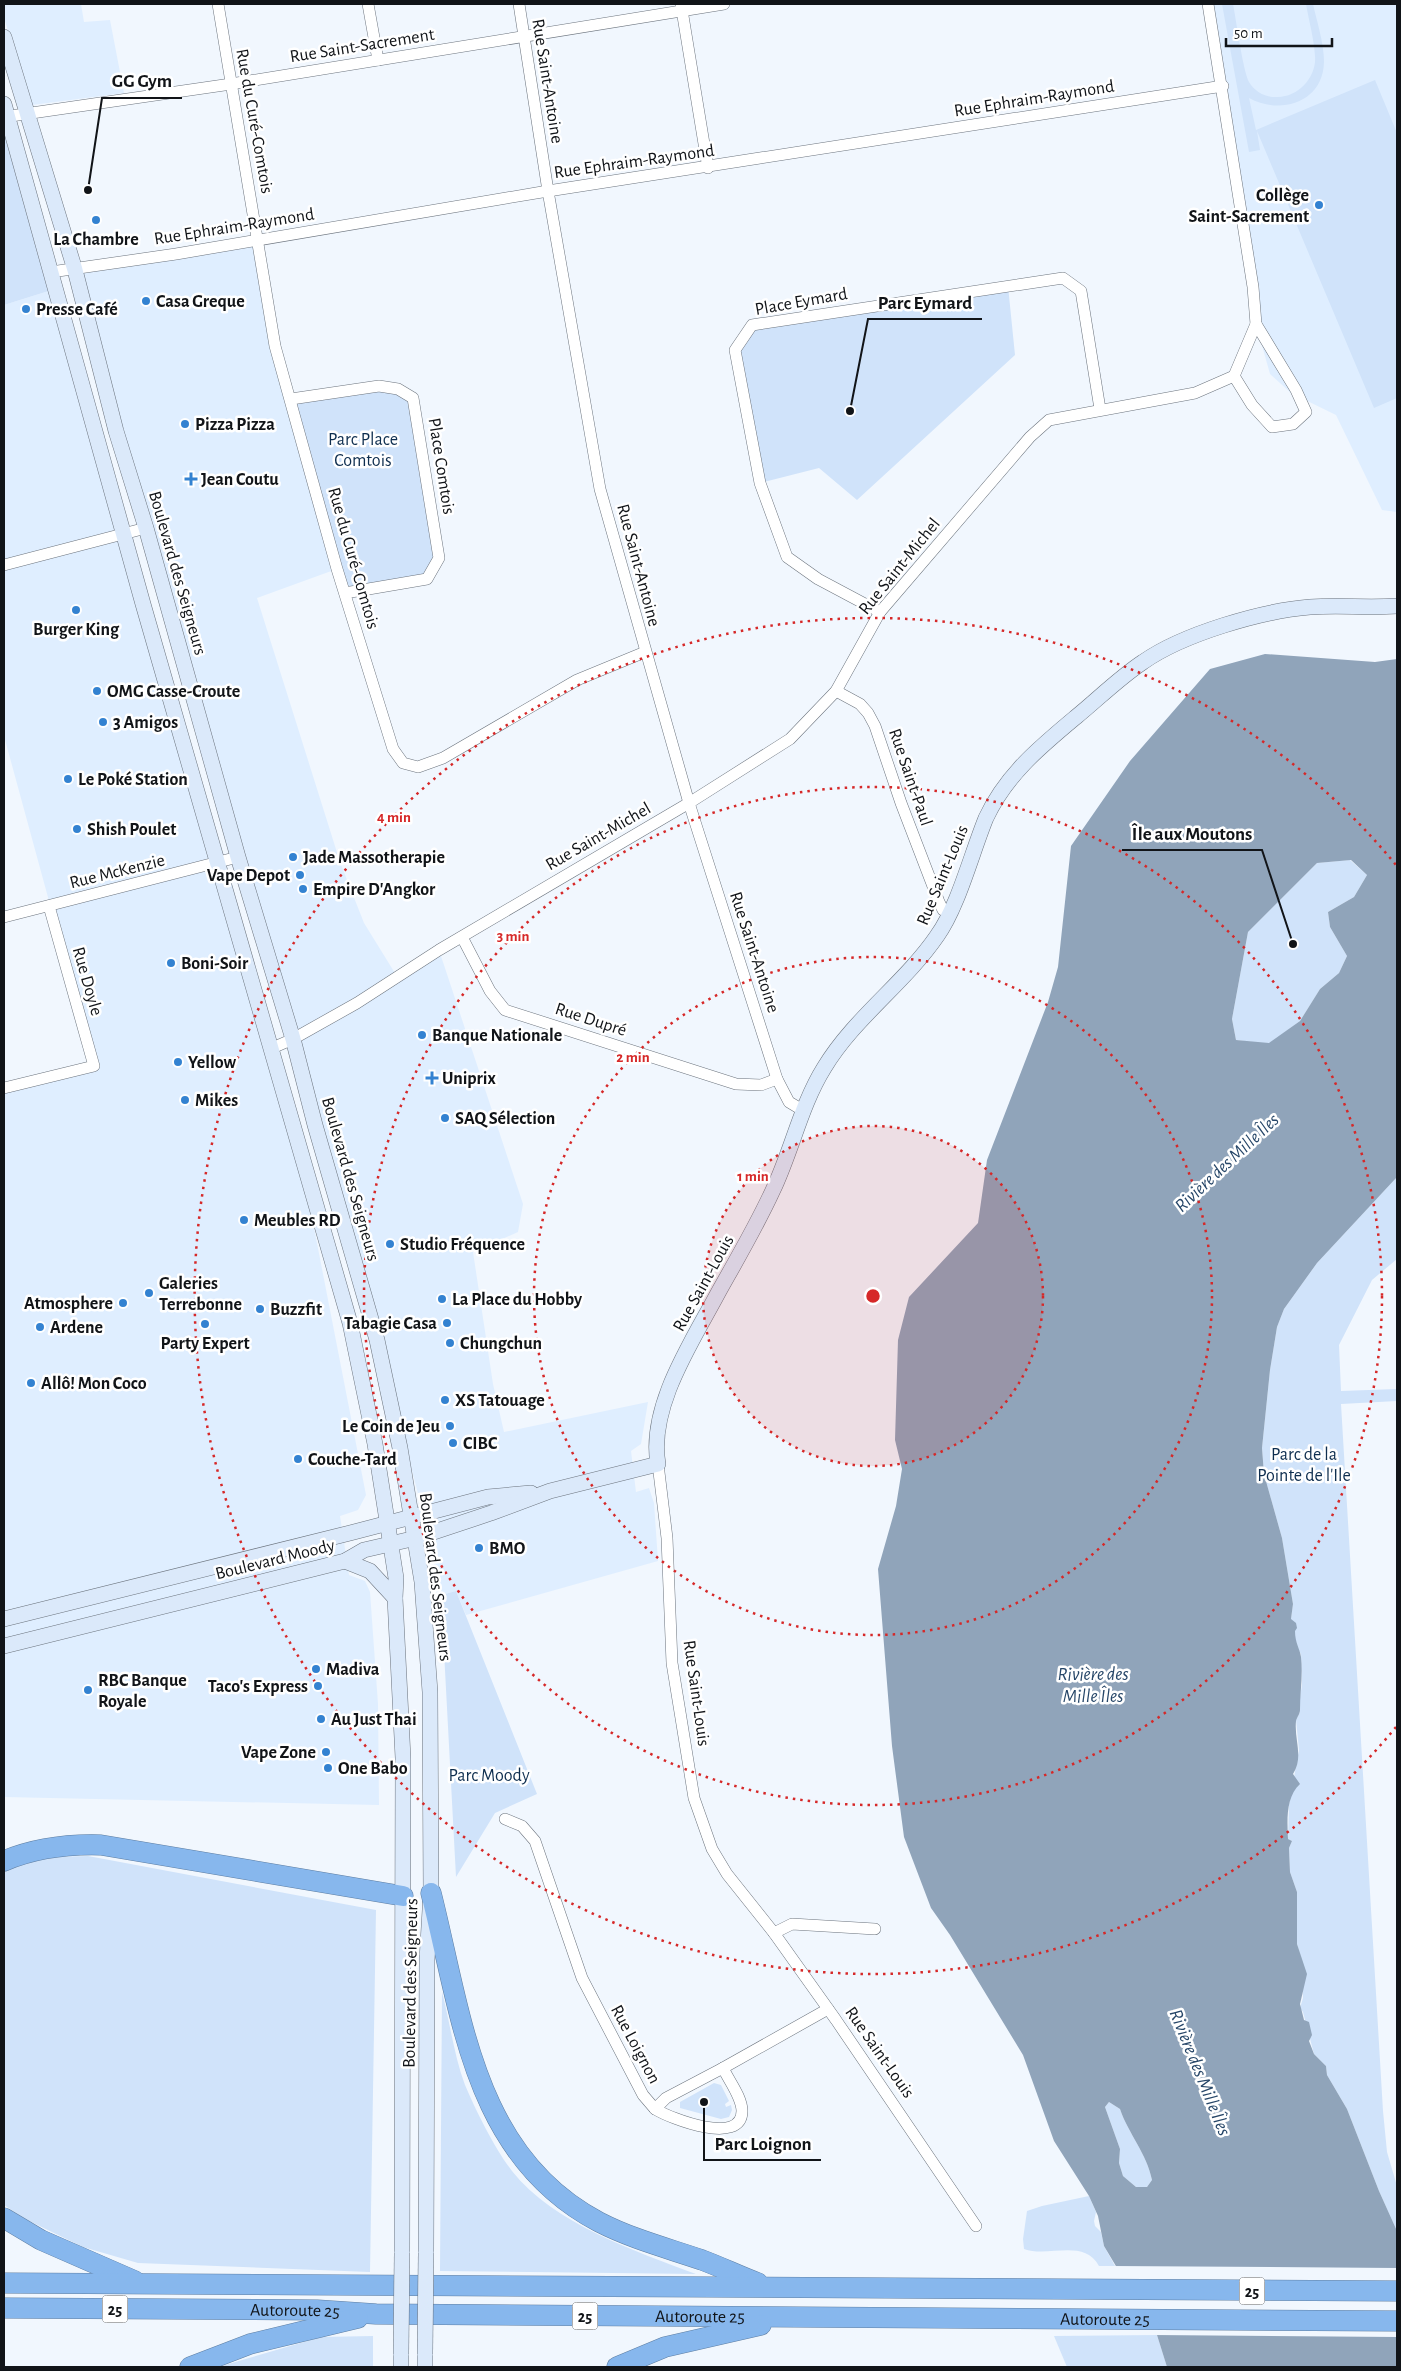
<svg xmlns="http://www.w3.org/2000/svg" width="1401" height="2371" viewBox="0 0 1401 2371" font-family="'Alegreya Sans',sans-serif">
<style>
.built{fill:#dfeeff}
.green{fill:#d0e3fa}
.water{fill:#90a4ba;fill-rule:evenodd}
.pier{fill:#f1f7fe}
.lines{fill:none;stroke-linecap:round;stroke-linejoin:round}
.minor-casing{stroke:#6c747e;stroke-width:12}
.secondary-casing{stroke:#6c747e;stroke-width:16}
.motorway-casing{stroke:#5e7ea2;stroke-width:21}
.minor{stroke:#fff;stroke-width:11}
.secondary{stroke:#dbe9fa;stroke-width:15}
.motorway{stroke:#87b7ed;stroke-width:20}
.secondary-bridge-casing{stroke:#6c747e;stroke-width:16;stroke-linecap:butt}
.secondary-bridge{stroke:#dbe9fa;stroke-width:15}
.ring{fill:none;stroke:#d62828;stroke-width:2.5;stroke-dasharray:2.5 5}
.poi-dot{fill:#3382d1;stroke:#fff;stroke-width:2}
.labels{text-anchor:middle;stroke-width:5;stroke-linejoin:round;paint-order:stroke}
.shield{fill:#fff;stroke:#585a5d;stroke-width:1}
.shield-label{font-size:16px;font-weight:bold;fill:#111418}
.street-label{font-size:18px;fill:#111418;stroke:#fff}
.poi-label{font-size:18px;font-weight:bold;fill:#111418;stroke:#fff;text-anchor:start}
.park-label{font-size:18px;fill:#0e2e4f;stroke:#fff}
.water-label{font-size:19px;font-style:italic;fill:#264668;stroke:#fff}
.centre{fill:#d62828;stroke:#fff;stroke-width:2.5}
.ring-label{font-size:15px;text-anchor:middle;font-weight:bold;fill:#d62828;stroke:#fff;stroke-width:5;stroke-linejoin:round;paint-order:stroke}
.leader{fill:none;stroke:#111418;stroke-width:2}
.callout-dot{fill:#111418;stroke:#fff;stroke-width:2}
.callout-label{font-size:19px;text-anchor:middle;font-weight:bold;fill:#111418;stroke:#fff;stroke-width:5;stroke-linejoin:round;paint-order:stroke}
</style>
<rect width="100%" height="100%" fill="#f1f7fe"/>
<g class="built">
<path d="M4,4H81L84,22L110,20L124,93L32,105L4,18Z"/>
<path d="M1208,4H1397V512L1382,510L1336,415L1291,393L1270,374L1256,324Z"/>
<path d="M258,240L275,346L334,570L257,598L340,862L364,923L398,978L439,950L523,1204L518,1232L473,1252L493,1384L504,1432L648,1402L641,1444L631,1451L636,1492L649,1488L654,1503L658,1561L466,1615L456,1591L441,1595L419,1497L377,1340L75,270Z"/>
<path d="M55,289L295,1130L366,1495L358,1510L340,1516L349,1575L365,1581L370,1592L378,1704L379,1805L4,1797V1088L94,1066L4,736V305Z"/>
</g>
<g class="green">
<path d="M1222,4H1233C1236,19 1243,71 1249,82C1255,92 1266,98 1278,97C1298,97 1317,77 1315,56C1314,39 1309,21 1306,4H1313C1317,22 1324,43 1324,62C1323,103 1280,115 1249,98L1256,130L1375,80L1397,133V398L1374,408L1257,131L1260,150L1249,152Z"/>
<path d="M4,117L55,289L4,305Z"/>
<path d="M1008,286L1015,355L857,500L819,468L760,483L735,350L752,325Z"/>
<path d="M379,386L413,398L439,558L427,579L345,593L291,399Z"/>
<path d="M1350,860L1367,875L1354,897L1328,912L1330,927L1347,956L1339,973L1320,989L1300,1021L1269,1044L1236,1040L1232,1019L1248,932L1317,863Z"/>
<path d="M1397,1177V1259L1372,1280L1339,1345L1341,1391L1397,1389V1401L1341,1404L1383,2111L1387,2152L1397,2186V2231L1379,2191L1347,2109L1327,2075L1326,2066L1314,2054L1303,2012L1300,2008L1303,1998L1301,1958L1297,1944V1892L1290,1872L1289,1848L1292,1841L1288,1839L1289,1805L1299,1750L1296,1720L1300,1712L1299,1703L1302,1685L1301,1654L1295,1645L1291,1619L1293,1604L1282,1538L1264,1474L1262,1448L1270,1370L1277,1327L1284,1309L1317,1263Z"/>
<path d="M456,1591L537,1794L495,1813L456,1877L441,1595Z"/>
<path d="M88,1856L376,1910L370,2272L138,2263L83,2247L25,2219L4,2205V1869L46,1857Z"/>
<path d="M442,1992C450,2022 454,2056 465,2085C476,2111 495,2149 512,2171C554,2224 635,2251 696,2274L440,2271Z"/>
<path d="M714,2083L721,2085L729,2101L725,2104L726,2107L731,2105L732,2110L729,2117L721,2119L680,2108V2102Z"/>
<path d="M1109,2102L1120,2109C1128,2133 1147,2154 1152,2180L1147,2187H1136L1123,2176L1119,2163L1120,2149L1105,2107Z"/>
<path d="M1089,2196L1096,2212L1094,2221L1095,2226L1101,2232L1104,2246L1115,2266H1099C1084,2238 1048,2258 1024,2249L1023,2239L1027,2211L1042,2206Z"/>
<path d="M1157,2335L1167,2367H1067L1054,2336Z"/>
<path d="M373,2336V2367H218L321,2337Z"/>
</g>
<path class="water" d="M1265,654L1375,662L1397,659V1177L1317,1263L1284,1309L1277,1327L1270,1370L1262,1448L1264,1474L1282,1538L1293,1604L1291,1619L1296,1623L1297,1628L1295,1631C1295,1643 1300,1649 1301,1657C1303,1675 1300,1693 1300,1710C1300,1714 1297,1717 1296,1721C1294,1740 1304,1757 1293,1774L1300,1784C1286,1797 1287,1819 1288,1839L1292,1841L1289,1848L1290,1872L1297,1892V1944L1307,1974L1300,2004L1304,2020L1309,2022L1312,2035L1309,2041L1314,2054L1326,2066L1327,2075L1347,2109L1379,2191L1397,2231V2367H1167L1157,2335L1104,2246L1098,2216L1089,2196L1054,2141L1023,2055L950,1935L931,1908L904,1837L892,1746L878,1569L896,1506L902,1469L895,1440L898,1340L909,1297L978,1223L987,1160L1048,1002L1058,967L1071,846L1130,761L1210,669ZM1351,860L1367,875L1354,897L1328,912L1330,927L1347,956L1339,973L1320,989L1300,1021L1269,1043L1236,1040L1232,1019L1248,932L1317,863ZM1109,2102L1120,2109C1128,2133 1147,2154 1152,2180L1147,2187H1136L1123,2176L1119,2163L1120,2149L1105,2107Z"/>
<path class="pier" d="M1112,2266L1397,2268V2337L1154,2335Z"/>
<g class="lines">
<g class="minor-casing">
<g id="minor">
<path d="M218,4L275,346L337,569L393,749L403,763L418,767L443,758L577,680L645,652"/>
<path d="M368,4L378,60"/>
<path d="M519,4L548,191L600,489L689,803L777,1079L789,1102L804,1111"/>
<path d="M681,4L708,168"/>
<path d="M4,117L231,84L724,4"/>
<path d="M51,272L176,254L548,191L1223,86"/>
<path d="M1234,376L1252,405L1272,427L1293,424L1306,412L1296,390L1256,324"/>
<path d="M291,399L379,386L398,389L413,398L439,558L427,579L345,593"/>
<path d="M4,565L146,528"/>
<path d="M880,612L818,579L787,557L760,483L735,350L752,325L1063,278L1081,291L1100,409"/>
<path d="M836,691L860,704L868,713L875,726L901,803L939,902L943,910L950,913"/>
<path d="M4,917L238,857"/>
<path d="M462,937L490,991L505,1010L736,1084L761,1085L777,1079"/>
<path d="M270,1049L293,1039L357,1003L439,950L689,803L790,739L836,691L880,612L1030,437L1049,420L1195,393L1234,376L1256,324L1253,287L1208,4"/>
<path d="M4,1088L94,1066L49,906"/>
<path d="M658,1464L667,1538L672,1663L694,1798L712,1849L727,1874L774,1933L836,2020L976,2226"/>
<path d="M505,1819L522,1826L535,1841L582,1978L643,2095L655,2109L666,2098L723,2068L828,2009"/>
<path d="M774,1933L792,1924L875,1929"/>
<path d="M655,2109C671,2119 742,2146 742,2111C742,2097 729,2081 723,2068"/>
</g>
</g>
<g class="secondary-casing">
<g id="secondary">
<path d="M4,37L75,270L116,431L146,528L238,857L293,1039L315,1125L377,1340L400,1448L422,1582L430,1692L431,1893L427,1960L426,2253"/>
<path d="M4,104L143,604L350,1323L375,1444L396,1578L395,1598L403,1758L402,2253"/>
<path d="M345,1561L370,1571L395,1598"/>
<path d="M4,1619L350,1533L488,1497L531,1493"/>
<path d="M4,1646L345,1561L364,1550L416,1538L491,1513L550,1491L658,1464C648,1407 692,1342 718,1293C737,1259 757,1225 773,1190C792,1150 801,1105 824,1068C854,1018 904,984 937,936C958,907 972,852 986,818C1006,775 1040,747 1076,717C1098,699 1119,678 1143,662C1183,634 1261,611 1310,607C1339,605 1368,608 1397,606"/>
<path d="M425,2354V2367"/>
<path d="M401,2367V2354"/>
</g>
</g>
<g class="motorway-casing">
<g id="motorway">
<path d="M4,1861C35,1848 67,1844 101,1845L403,1896"/>
<path d="M431,1893C462,2015 473,2156 599,2222C632,2239 667,2248 702,2260C721,2267 739,2276 758,2283"/>
<path d="M4,2218L41,2240L135,2281"/>
<path d="M4,2283L1397,2291"/>
<path id="s1" d="M4,2308L317,2310L376,2314L1397,2321"/>
<path d="M190,2367L250,2344L358,2318"/>
<path d="M617,2367L665,2347L761,2325"/>
</g>
</g>
<use href="#minor" class="minor"/>
<use href="#secondary" class="secondary"/>
<use href="#motorway" class="motorway"/>
<g class="secondary-bridge-casing">
<g id="secondary-bridge">
<path d="M401,2354L402,2253"/>
<path d="M425,2354L426,2253"/>
</g>
</g>
<use href="#secondary-bridge" class="secondary-bridge"/>
</g>
<circle cx="873" cy="1296" r="170" fill="#d62828" fill-opacity=".12"/>
<g class="ring">
<circle cx="873" cy="1296" r="170"/>
<circle cx="873" cy="1296" r="339"/>
<circle cx="873" cy="1296" r="509"/>
<path d="M1396 1727A678 678 0 1 1 1396 865"/>
</g>
<g class="poi-dot">
<circle cx="1319" cy="205" r="5"/>
<circle cx="96" cy="220" r="5"/>
<circle cx="146" cy="301" r="5"/>
<circle cx="26" cy="309" r="5"/>
<circle cx="185" cy="424" r="5"/>
<path d="M188.5 471.5h5v5h5v5h-5v5h-5v-5h-5v-5h5z"/>
<circle cx="76" cy="610" r="5"/>
<circle cx="97" cy="691" r="5"/>
<circle cx="103" cy="722" r="5"/>
<circle cx="68" cy="779" r="5"/>
<circle cx="77" cy="829" r="5"/>
<circle cx="293" cy="857" r="5"/>
<circle cx="300" cy="875" r="5"/>
<circle cx="303" cy="889" r="5"/>
<circle cx="171" cy="963" r="5"/>
<circle cx="422" cy="1035" r="5"/>
<circle cx="178" cy="1062" r="5"/>
<path d="M429.5 1070.5h5v5h5v5h-5v5h-5v-5h-5v-5h5z"/>
<circle cx="185" cy="1100" r="5"/>
<circle cx="445" cy="1118" r="5"/>
<circle cx="244" cy="1220" r="5"/>
<circle cx="390" cy="1244" r="5"/>
<circle cx="149" cy="1293" r="5"/>
<circle cx="442" cy="1299" r="5"/>
<circle cx="123" cy="1303" r="5"/>
<circle cx="260" cy="1309" r="5"/>
<circle cx="447" cy="1323" r="5"/>
<circle cx="205" cy="1324" r="5"/>
<circle cx="40" cy="1327" r="5"/>
<circle cx="450" cy="1343" r="5"/>
<circle cx="31" cy="1383" r="5"/>
<circle cx="445" cy="1400" r="5"/>
<circle cx="450" cy="1426" r="5"/>
<circle cx="453" cy="1443" r="5"/>
<circle cx="298" cy="1459" r="5"/>
<circle cx="479" cy="1548" r="5"/>
<circle cx="316" cy="1669" r="5"/>
<circle cx="318" cy="1686" r="5"/>
<circle cx="88" cy="1690" r="5"/>
<circle cx="321" cy="1719" r="5"/>
<circle cx="326" cy="1752" r="5"/>
<circle cx="328" cy="1768" r="5"/>
</g>
<g class="labels">
<g class="shield">
<rect x="1239.5" y="2277.5" width="25" height="27" rx="4"/>
<rect x="102.5" y="2295.5" width="25" height="27" rx="4"/>
<rect x="572.5" y="2302.5" width="25" height="27" rx="4"/>
</g>
<g class="shield-label">
<text x="1252" y="2297">25</text>
<text x="115" y="2315">25</text>
<text x="585" y="2322">25</text>
</g>
<g class="street-label">
<text transform="translate(362 45) rotate(-9)" y="6">Rue Saint-Sacrement</text>
<text transform="translate(548 81) rotate(81)" y="6">Rue Saint-Antoine</text>
<text transform="translate(1034 98) rotate(-9)" y="6">Rue Ephraim-Raymond</text>
<text transform="translate(255 121) rotate(80)" y="6">Rue du Curé-Comtois</text>
<text transform="translate(634 161) rotate(-8)" y="6">Rue Ephraim-Raymond</text>
<text transform="translate(234 226) rotate(-9)" y="6">Rue Ephraim-Raymond</text>
<text transform="translate(801 301) rotate(-10)" y="6">Place Eymard</text>
<text transform="translate(442 466) rotate(81)" y="6">Place Comtois</text>
<text transform="translate(354 558) rotate(74)" y="6">Rue du Curé-Comtois</text>
<text transform="translate(639 565) rotate(75)" y="6">Rue Saint-Antoine</text>
<text transform="translate(899 566) rotate(-51)" y="6">Rue Saint-Michel</text>
<text transform="translate(178 573) rotate(74)" y="6">Boulevard des Seigneurs</text>
<text transform="translate(911 777) rotate(71)" y="6">Rue Saint-Paul</text>
<text transform="translate(598 836) rotate(-30)" y="6">Rue Saint-Michel</text>
<text transform="translate(117 871) rotate(-14)" y="6">Rue McKenzie</text>
<text transform="translate(942 875) rotate(-67)" y="6">Rue Saint-Louis</text>
<text transform="translate(755 952) rotate(72)" y="6">Rue Saint-Antoine</text>
<text transform="translate(88 981) rotate(74)" y="6">Rue Doyle</text>
<text transform="translate(591 1019) rotate(18)" y="6">Rue Dupré</text>
<text transform="translate(351 1179) rotate(74)" y="6">Boulevard des Seigneurs</text>
<text transform="translate(703 1283) rotate(-61)" y="6">Rue Saint-Louis</text>
<text transform="translate(275 1559) rotate(-14)" y="6">Boulevard Moody</text>
<text transform="translate(436 1577) rotate(83)" y="6">Boulevard des Seigneurs</text>
<text transform="translate(697 1693) rotate(82)" y="6">Rue Saint-Louis</text>
<text transform="translate(410 1983) rotate(-89)" y="6">Boulevard des Seigneurs</text>
<text transform="translate(636 2044) rotate(62)" y="6">Rue Loignon</text>
<text transform="translate(880 2052) rotate(55)" y="6">Rue Saint-Louis</text>
<text dy="6" stroke="none"><textPath href="#s1" startOffset="291">Autoroute 25</textPath></text>
<text dy="6" stroke="none"><textPath href="#s1" startOffset="696">Autoroute 25</textPath></text>
<text dy="6" stroke="none"><textPath href="#s1" startOffset="1101">Autoroute 25</textPath></text>
</g>
<g class="poi-label">
<text x="1309" y="201" text-anchor="end">Collège<tspan x="1309" dy="21">Saint-Sacrement</tspan></text>
<text x="96" y="245" text-anchor="middle">La Chambre</text>
<text x="156" y="307">Casa Greque</text>
<text x="36" y="315">Presse Café</text>
<text x="195" y="430">Pizza Pizza</text>
<text x="201" y="485">Jean Coutu</text>
<text x="76" y="635" text-anchor="middle">Burger King</text>
<text x="107" y="697">OMG Casse-Croute</text>
<text x="113" y="728">3 Amigos</text>
<text x="78" y="785">Le Poké Station</text>
<text x="87" y="835">Shish Poulet</text>
<text x="303" y="863">Jade Massotherapie</text>
<text x="290" y="881" text-anchor="end">Vape Depot</text>
<text x="313" y="895">Empire D'Angkor</text>
<text x="181" y="969">Boni-Soir</text>
<text x="432" y="1041">Banque Nationale</text>
<text x="188" y="1068">Yellow</text>
<text x="442" y="1084">Uniprix</text>
<text x="195" y="1106">Mikes</text>
<text x="455" y="1124">SAQ Sélection</text>
<text x="254" y="1226">Meubles RD</text>
<text x="400" y="1250">Studio Fréquence</text>
<text x="159" y="1289">Galeries<tspan x="159" dy="21">Terrebonne</tspan></text>
<text x="452" y="1305">La Place du Hobby</text>
<text x="113" y="1309" text-anchor="end">Atmosphere</text>
<text x="270" y="1315">Buzzfit</text>
<text x="437" y="1329" text-anchor="end">Tabagie Casa</text>
<text x="50" y="1333">Ardene</text>
<text x="205" y="1349" text-anchor="middle">Party Expert</text>
<text x="460" y="1349">Chungchun</text>
<text x="41" y="1389">Allô! Mon Coco</text>
<text x="455" y="1406">XS Tatouage</text>
<text x="440" y="1432" text-anchor="end">Le Coin de Jeu</text>
<text x="463" y="1449">CIBC</text>
<text x="308" y="1465">Couche-Tard</text>
<text x="489" y="1554">BMO</text>
<text x="326" y="1675">Madiva</text>
<text x="98" y="1686">RBC Banque<tspan x="98" dy="21">Royale</tspan></text>
<text x="308" y="1692" text-anchor="end">Taco's Express</text>
<text x="331" y="1725">Au Just Thai</text>
<text x="316" y="1758" text-anchor="end">Vape Zone</text>
<text x="338" y="1774">One Babo</text>
</g>
<g class="park-label">
<text x="363" y="445">Parc Place<tspan x="363" dy="21">Comtois</tspan></text>
<text x="1304" y="1460">Parc de la<tspan x="1304" dy="21">Pointe de l'Ile</tspan></text>
<text x="489" y="1781">Parc Moody</text>
</g>
<g class="water-label">
<text transform="translate(1226 1162) rotate(-43)" y="7">Rivière des Mille Îles</text>
<text x="1093" y="1680">Rivière des<tspan x="1093" dy="22">Mille Îles</tspan></text>
<text transform="translate(1201 2072) rotate(68)" y="7">Rivière des Mille Îles</text>
</g>
</g>
<circle cx="873" cy="1296" r="8" class="centre"/>
<g class="ring-label">
<text x="394" y="822">4 min</text>
<text x="513" y="941">3 min</text>
<text x="633" y="1062">2 min</text>
<text x="753" y="1181">1 min</text>
</g>
<path class="leader" d="M88 190L102 98H182M850 411L868 319H982M1293 944L1262 850H1122M704 2102L704 2160H821"/>
<g class="callout-dot">
<circle cx="88" cy="190" r="5"/>
<circle cx="850" cy="411" r="5"/>
<circle cx="1293" cy="944" r="5"/>
<circle cx="704" cy="2102" r="5"/>
</g>
<g class="callout-label">
<text x="142" y="87">GG Gym</text>
<text x="925" y="309">Parc Eymard</text>
<text x="1192" y="840">Île aux Moutons</text>
<text x="763" y="2150">Parc Loignon</text>
</g>
<rect width="1401" height="2371" fill="none" stroke="#111418" stroke-width="10"/>
<path d="M1226 38v8h106v-8" fill="none" stroke="#111418" stroke-width="2.5"/>
<text x="1234" y="38" font-size="15" fill="#111418" stroke="#ffffff" stroke-width="4" paint-order="stroke">50 m</text>
</svg>
